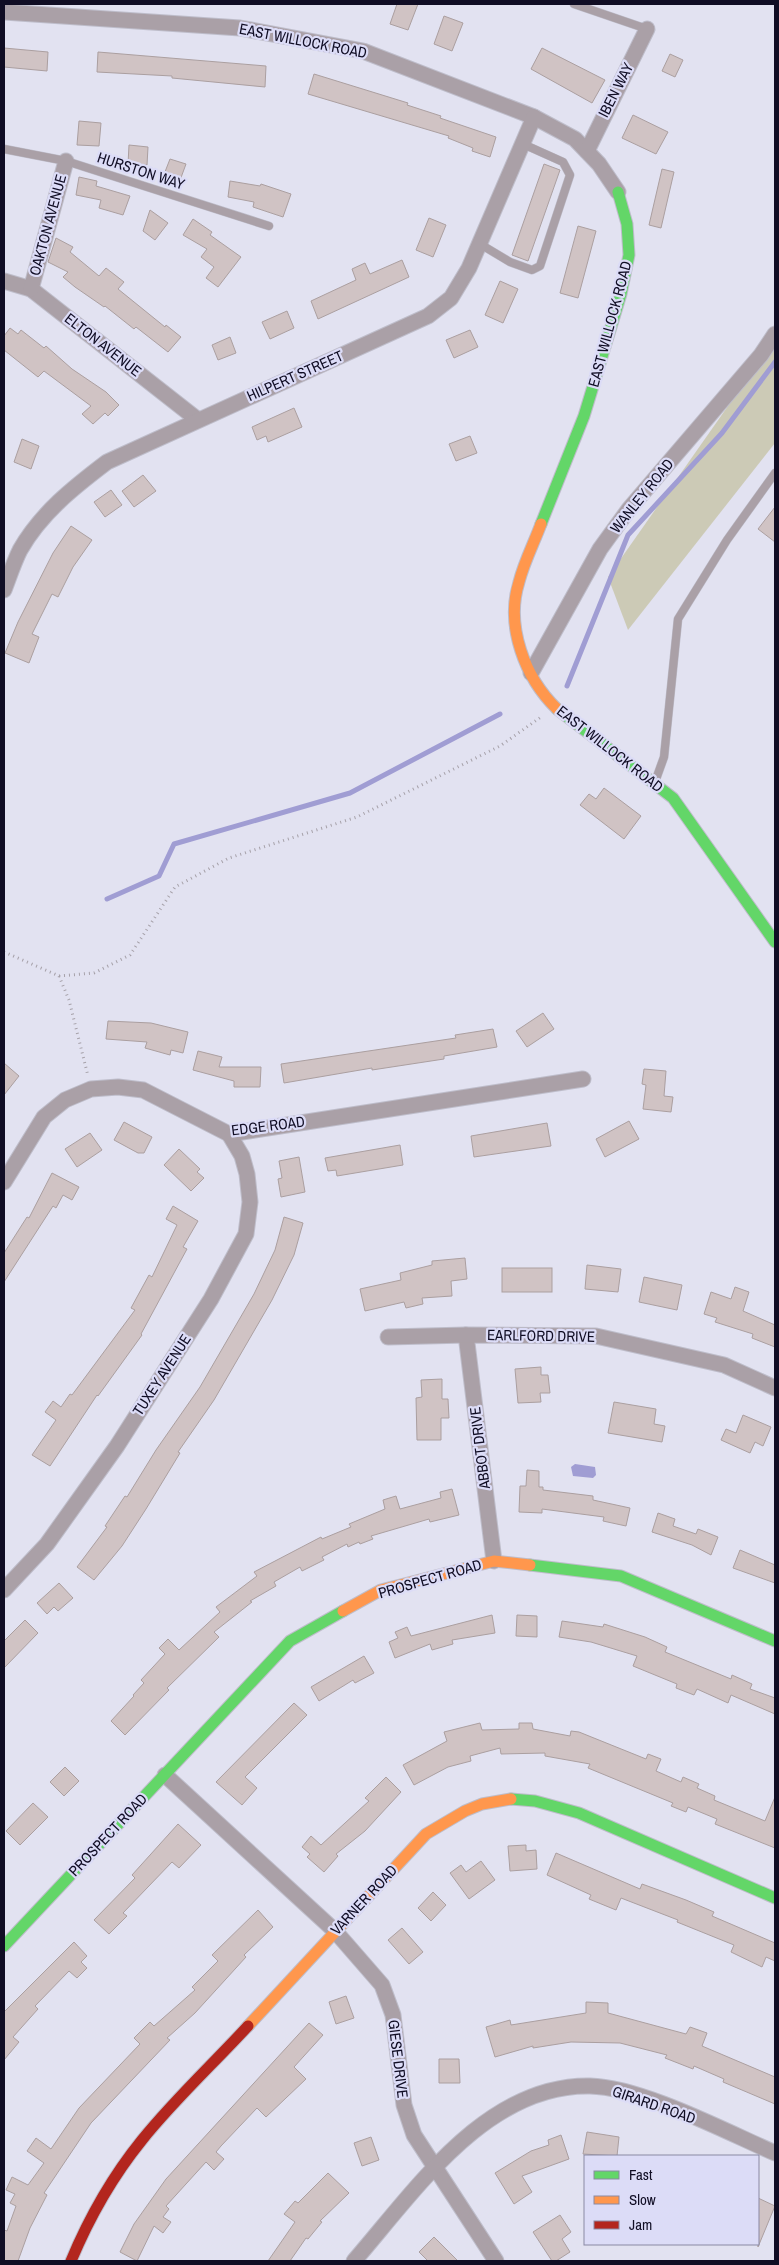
<svg xmlns="http://www.w3.org/2000/svg" width="779" height="2265" viewBox="0 0 779 2265" font-family="'Archivo Narrow',sans-serif">
<style>
.green{fill:#cccab6}
.water{fill:#a09dd3}
.lines{fill:none;stroke-linecap:round;stroke-linejoin:round}
.stream{stroke:#a09dd3;stroke-width:5}
.building{fill:#d0c3c4;stroke:#ab9fa0}
.lane-casing{stroke:#bebdca;stroke-width:9}
.street-casing{stroke:#bebdca;stroke-width:17}
.fast-casing{stroke:#bebdca;stroke-width:13}
.slow-casing{stroke:#bebdca;stroke-width:13}
.jam-casing{stroke:#bebdca;stroke-width:13}
.path{stroke:#a6a1a9;stroke-width:3;stroke-dasharray:1 4;stroke-linecap:butt}
.lane{stroke:#aaa0a7;stroke-width:8}
.street{stroke:#aaa0a7;stroke-width:15}
.fast{stroke:#63d668;stroke-width:11}
.slow{stroke:#ff974d;stroke-width:11}
.jam{stroke:#b3261e;stroke-width:11}
.labels{text-anchor:middle;stroke-width:4.5;stroke-linejoin:round;paint-order:stroke}
.street-label{font-size:15px;fill:#100d24;stroke:#dcdcf7}
</style>
<rect width="100%" height="100%" fill="#e2e2f1"/>
<path class="green" d="M775,339V443L628,630L608,577Z"/>
<path class="water" d="M575,1464L595,1467L596,1475L593,1478L573,1476L571,1467Z"/>
<g class="lines">
<g class="stream">
<path d="M567,686L628,535L722,433L775,362"/>
<path d="M107,899L159,876L174,844L350,793L500,714"/>
</g>
</g>
<g class="building">
<path d="M397,4H418L408,30L390,24Z"/>
<path d="M444,16L463,23L452,51L434,44Z"/>
<path d="M4,48L48,52L47,71L4,67Z"/>
<path d="M542,48L605,80L592,103L531,69Z"/>
<path d="M98,52L266,66L265,87L172,78V76L97,72Z"/>
<path d="M670,54L683,60L675,77L662,71Z"/>
<path d="M314,74L408,103L407,105L441,116L440,118L496,137L490,157L472,151L473,148L448,138L449,136L308,94Z"/>
<path d="M633,115L668,132L656,154L622,138Z"/>
<path d="M79,121L101,123L99,146L77,145Z"/>
<path d="M129,145L148,147L147,165L128,164Z"/>
<path d="M170,159L186,164L179,183L163,177Z"/>
<path d="M544,164L560,170L528,261L512,255Z"/>
<path d="M662,169L674,172L661,228L649,225Z"/>
<path d="M79,177L97,181L96,186L130,196L123,215L99,208L101,200L76,195Z"/>
<path d="M230,181L260,186L261,184L291,194L283,217L253,207L254,202L228,197Z"/>
<path d="M150,210L168,223L155,240L143,231Z"/>
<path d="M429,218L446,225L433,257L416,250Z"/>
<path d="M193,219L212,232L210,235L241,257L218,287L206,278L214,267L201,257L207,249L183,235Z"/>
<path d="M578,226L596,231L578,298L560,293Z"/>
<path d="M56,238L73,247L70,252L99,276L106,268L124,282L118,289L165,327L166,325L181,337L168,352L136,327L134,329L105,306L104,307L75,287L63,277L68,272L48,262Z"/>
<path d="M402,260L409,277L318,319L311,301L356,280L352,269L365,263L370,274Z"/>
<path d="M500,281L518,289L503,323L485,315Z"/>
<path d="M287,311L294,328L270,339L262,322Z"/>
<path d="M10,328L18,334L21,330L44,348L46,346L72,369L106,392L119,405L108,416L105,413L93,424L82,414L91,406L44,371L38,377L4,350V336Z"/>
<path d="M470,330L478,347L454,358L446,340Z"/>
<path d="M230,337L236,353L218,360L212,345Z"/>
<path d="M294,408L302,427L268,442L266,436L257,440L252,427Z"/>
<path d="M470,436L477,453L456,461L449,444Z"/>
<path d="M22,439L39,446L31,469L14,462Z"/>
<path d="M143,475L156,491L134,507L122,491Z"/>
<path d="M111,490L122,505L105,517L94,502Z"/>
<path d="M775,507V542L758,529Z"/>
<path d="M71,526L92,540L73,567L58,597L52,594L32,634L39,637L29,663L5,653L18,622L53,553Z"/>
<path d="M604,788L641,816L624,839L580,805L589,794L596,799Z"/>
<path d="M543,1013L554,1029L527,1047L516,1031Z"/>
<path d="M108,1021L151,1023L188,1032L183,1053L171,1050L170,1055L145,1048L147,1042L106,1039Z"/>
<path d="M493,1029L497,1047L444,1056V1059L372,1070V1068L284,1083L281,1064L456,1038L455,1035Z"/>
<path d="M198,1051L222,1057L219,1067H261L260,1087H234V1081L193,1070Z"/>
<path d="M4,1063L19,1076L4,1095Z"/>
<path d="M644,1069L666,1071L664,1096L673,1097L671,1112L643,1109L646,1085L642,1084Z"/>
<path d="M629,1121L639,1139L605,1157L596,1139Z"/>
<path d="M124,1122L152,1137L144,1153H138L114,1140Z"/>
<path d="M547,1123L551,1146L474,1157L471,1136Z"/>
<path d="M90,1133L102,1150L77,1167L65,1149Z"/>
<path d="M400,1145L403,1165L337,1176L336,1170L328,1171L325,1158Z"/>
<path d="M179,1149L200,1169L197,1172L204,1178L191,1191L164,1165Z"/>
<path d="M299,1157L305,1192L281,1197L278,1179L282,1178L279,1161Z"/>
<path d="M52,1173L79,1187L72,1200L63,1195L56,1208L53,1206L4,1282V1253L27,1217L29,1218Z"/>
<path d="M173,1206L198,1221L183,1247L187,1249L141,1334L142,1335L98,1396L97,1395L50,1466L32,1455L56,1420L45,1412L53,1401L61,1407L70,1394L72,1395L135,1310L131,1308L149,1275L152,1277L177,1225L166,1219Z"/>
<path d="M284,1217L303,1223L294,1255L272,1300L214,1400L178,1452L180,1453L146,1509L122,1546L94,1580L77,1567L107,1527L105,1526L125,1496L127,1497L156,1450L200,1387L254,1294L275,1250Z"/>
<path d="M465,1258L467,1279L451,1281L452,1296L422,1298L423,1304L406,1308L404,1302L365,1311L360,1289L401,1280L400,1273L432,1265V1261Z"/>
<path d="M587,1265L621,1269L618,1292L585,1289Z"/>
<rect x="502" y="1268" width="50" height="24"/>
<path d="M644,1277L682,1285L677,1310L639,1302Z"/>
<path d="M735,1287L749,1292L743,1311L775,1325V1347L752,1338L753,1334L715,1322L717,1318L704,1314L711,1292L731,1299Z"/>
<path d="M541,1367V1375H548L550,1393H540L541,1402L518,1403L515,1369Z"/>
<path d="M442,1379V1399H448L449,1418H441V1440H417L416,1398L422,1397L421,1380Z"/>
<path d="M614,1402L656,1409L654,1424L665,1426L662,1442L608,1433Z"/>
<path d="M743,1415L771,1427L763,1446L755,1442L750,1453L721,1440L726,1429L736,1433Z"/>
<path d="M527,1470L539,1471V1487H543V1490L593,1496V1500L630,1508L626,1526L603,1521L604,1517L542,1509V1513L519,1512L520,1486H526Z"/>
<path d="M452,1489L459,1515L430,1522L429,1519L371,1536L373,1539L360,1544L359,1542L348,1547L347,1544L322,1557L324,1560L302,1571L300,1567L274,1582L276,1586L250,1601L252,1602L214,1632L219,1637L167,1688L169,1690L125,1735L111,1721L134,1696L133,1695L144,1683L141,1680L165,1654L159,1648L168,1639L179,1650L220,1612L216,1607L257,1576L254,1572L321,1537L322,1539L351,1527L349,1524L385,1509L383,1500L396,1496L400,1509L441,1498L440,1492Z"/>
<path d="M658,1513L675,1519L673,1526L696,1534L698,1529L718,1537L711,1555L692,1545L652,1532Z"/>
<path d="M740,1550L775,1565V1583L733,1568Z"/>
<path d="M59,1583L73,1598L58,1611L54,1607L47,1614L37,1603Z"/>
<path d="M492,1615L495,1633L452,1640L453,1644L432,1650L430,1644L395,1658L389,1642L398,1638L395,1632L407,1627L411,1636Z"/>
<path d="M517,1615L537,1616V1637L516,1636Z"/>
<path d="M25,1620L38,1633L4,1668V1641Z"/>
<path d="M562,1621L603,1627L604,1624L645,1637L667,1647L665,1652L731,1679L732,1675L752,1684L750,1689L775,1698V1714L731,1695L728,1703L697,1689L694,1695L676,1688L677,1684L633,1666L637,1656L591,1642L559,1637Z"/>
<path d="M364,1656L374,1673L355,1683L353,1680L319,1701L311,1687Z"/>
<path d="M294,1703L307,1715L245,1777L257,1788L242,1805L216,1782Z"/>
<path d="M480,1723L482,1730L519,1729V1723H532L533,1729L570,1736L571,1731L579,1732L646,1759L648,1754L661,1759L656,1771L681,1782L683,1777L699,1784L697,1788L715,1796L714,1800L765,1821L775,1797V1848L715,1824L717,1819L688,1807L686,1812L671,1806L673,1803L588,1768L590,1764L545,1756V1753L501,1754L500,1748L470,1756L471,1761L448,1767L414,1785L403,1765L447,1741L444,1732Z"/>
<path d="M65,1767L79,1781L64,1796L50,1782Z"/>
<path d="M386,1777L401,1792L365,1831L336,1854L338,1856L324,1872L307,1857L310,1854L302,1847L311,1836L321,1845L369,1801L365,1798Z"/>
<path d="M33,1803L48,1817L20,1845L6,1831Z"/>
<path d="M178,1824L201,1845L179,1868L172,1862L123,1913L127,1916L109,1934L94,1920L135,1878L132,1875Z"/>
<path d="M526,1845V1851L536,1850L537,1869L510,1871L508,1846Z"/>
<path d="M556,1853L640,1889L642,1884L686,1900L714,1912L712,1916L775,1943V1961L766,1957L762,1967L731,1952L734,1945L677,1922L678,1920L621,1898L616,1910L589,1899L591,1895L547,1875Z"/>
<path d="M481,1861L495,1880L469,1899L450,1873L461,1865L466,1872Z"/>
<path d="M433,1892L446,1905L431,1921L418,1908Z"/>
<path d="M258,1910L273,1927L244,1955L246,1957L195,2013L167,2038L170,2040L91,2123L44,2193L47,2195L30,2228L18,2261H4V2230L7,2231L16,2206L10,2203L15,2194L6,2190L12,2177L28,2185L44,2163L27,2151L36,2138L51,2149L79,2108L140,2044L134,2038L150,2022L154,2026L195,1990L192,1987L218,1961L212,1955Z"/>
<path d="M402,1928L423,1952L409,1964L388,1940Z"/>
<path d="M74,1942L87,1956L81,1962L87,1968L77,1978L69,1971L35,2006L38,2009L13,2037L19,2042L4,2060V2012Z"/>
<path d="M346,1996L354,2018L336,2024L329,2002Z"/>
<path d="M586,2002L608,2003V2013L686,2034L690,2027L707,2033L702,2046L775,2077V2104L723,2082L724,2079L694,2066L693,2069L665,2058L667,2055L620,2043L571,2042L533,2048V2046L495,2057L486,2027L510,2020L511,2025L586,2013Z"/>
<path d="M309,2023L323,2035L294,2067L306,2079L266,2117L257,2108L221,2146L216,2152L224,2159L214,2170L206,2162L166,2206L169,2209L163,2217L171,2222L163,2233L154,2226L137,2261L120,2252L134,2224L166,2179Z"/>
<path d="M439,2059H459L460,2083H439Z"/>
<path d="M587,2132L619,2137L617,2156L583,2154Z"/>
<path d="M561,2135L569,2159L522,2176L532,2192L514,2204L495,2173L531,2151L549,2145L548,2140Z"/>
<path d="M371,2137L379,2160L362,2166L354,2143Z"/>
<path d="M328,2173L349,2193L320,2221L322,2222L308,2239L306,2238L290,2261H268L295,2222L284,2214L295,2201L298,2203Z"/>
<path d="M758,2198L775,2206L758,2247Z"/>
<path d="M560,2215L571,2232L562,2239L570,2252L556,2261H552L533,2232Z"/>
<path d="M434,2237L458,2261H428L419,2252Z"/>
</g>
<g class="lines">
<g class="lane-casing">
<g id="lane">
<path d="M574,4L647,29"/>
<path d="M4,149L66,161L269,226"/>
<path d="M480,244L510,262L532,270L540,266L570,175L563,162L523,144"/>
<path d="M655,782L664,757L678,619L727,540L775,473"/>
</g>
</g>
<g class="street-casing">
<g id="street">
<path d="M4,12L240,28L363,51L534,117L575,139L599,164L618,192"/>
<path d="M587,151L647,29"/>
<path d="M4,281L31,289L198,420"/>
<path d="M31,289L66,161"/>
<path d="M4,590C9,577 14,562 20,550C41,513 74,487 107,462L428,316L451,298L469,268L534,117"/>
<path d="M531,673L600,549L629,509L761,355L775,334"/>
<path d="M4,1182L44,1117L65,1100L91,1089L118,1087L143,1090L229,1134L583,1079"/>
<path d="M466,1335L494,1561"/>
<path d="M388,1337L466,1335L596,1336L724,1365L775,1388"/>
<path d="M4,1590L47,1544L117,1446L211,1299L246,1234L250,1202L247,1174L242,1156L229,1134"/>
<path d="M165,1775L335,1931L382,1985L393,2015L404,2105L414,2135L496,2261"/>
<path d="M354,2261C415,2191 486,2084 590,2086C641,2087 727,2132 775,2153"/>
</g>
</g>
<g class="fast-casing">
<g id="fast">
<path d="M541,524L584,416L621,294L629,255L627,224L618,192"/>
<path d="M557,709L673,798L775,942"/>
<path d="M530,1565L621,1576L775,1641"/>
<path d="M511,1799L535,1801L579,1813L775,1898"/>
<path d="M4,1946L290,1641L343,1611"/>
</g>
</g>
<g class="slow-casing">
<g id="slow">
<path d="M541,524C534,543 524,562 519,582C505,626 525,678 557,709"/>
<path d="M343,1611L381,1590L494,1561L530,1565"/>
<path d="M248,2026L426,1834L465,1811L482,1804L511,1799"/>
</g>
</g>
<g class="jam-casing">
<path id="jam" d="M71,2261C89,2218 112,2177 142,2140C174,2100 213,2064 248,2026"/>
</g>
<g class="path">
<path d="M4,952L59,976L69,1000L88,1076"/>
<path d="M59,976L94,973L130,955L175,887L229,858L357,817L500,746L541,717"/>
</g>
<use href="#lane" class="lane"/>
<use href="#street" class="street"/>
<use href="#fast" class="fast"/>
<use href="#slow" class="slow"/>
<use href="#jam" class="jam"/>
</g>
<g class="labels">
<g class="street-label">
<text transform="translate(303 41) rotate(11)" y="5">EAST WILLOCK ROAD</text>
<text transform="translate(616 90) rotate(-63)" y="5">IBEN WAY</text>
<text transform="translate(141 171) rotate(18)" y="5">HURSTON WAY</text>
<text transform="translate(48 225) rotate(-75)" y="5">OAKTON AVENUE</text>
<text transform="translate(610 324) rotate(-75)" y="5">EAST WILLOCK ROAD</text>
<text transform="translate(103 345) rotate(38)" y="5">ELTON AVENUE</text>
<text transform="translate(295 376) rotate(-24)" y="5">HILPERT STREET</text>
<text transform="translate(642 496) rotate(-51)" y="5">WANLEY ROAD</text>
<text transform="translate(610 749) rotate(38)" y="5">EAST WILLOCK ROAD</text>
<text transform="translate(268 1126) rotate(-7)" y="5">EDGE ROAD</text>
<text transform="translate(541 1336) rotate(1)" y="5">EARLFORD DRIVE</text>
<text transform="translate(162 1375) rotate(-57)" y="5">TUXEY AVENUE</text>
<text transform="translate(480 1448) rotate(-97)" y="5">ABBOT DRIVE</text>
<text transform="translate(430 1579) rotate(-16)" y="5">PROSPECT ROAD</text>
<text transform="translate(108 1835) rotate(-47)" y="5">PROSPECT ROAD</text>
<text transform="translate(364 1900) rotate(-47)" y="5">VARNER ROAD</text>
<text transform="translate(398 2059) rotate(83)" y="5">GIESE DRIVE</text>
<text transform="translate(654 2105) rotate(19)" y="5">GIRARD ROAD</text>
</g>
</g>
<rect width="779" height="2265" fill="none" stroke="#100d24" stroke-width="10"/>
<rect x="584" y="2155" width="175" height="90" fill="#dcdcf7" stroke="#8a89a3"/>
<rect x="594" y="2171" width="25" height="8" fill="#63d668" stroke="#8a89a3"/>
<text x="629" y="2180" font-size="15" fill="#100d24">Fast</text>
<rect x="594" y="2196" width="25" height="8" fill="#ff974d" stroke="#8a89a3"/>
<text x="629" y="2205" font-size="15" fill="#100d24">Slow</text>
<rect x="594" y="2221" width="25" height="8" fill="#b3261e" stroke="#8a89a3"/>
<text x="629" y="2230" font-size="15" fill="#100d24">Jam</text>
</svg>
